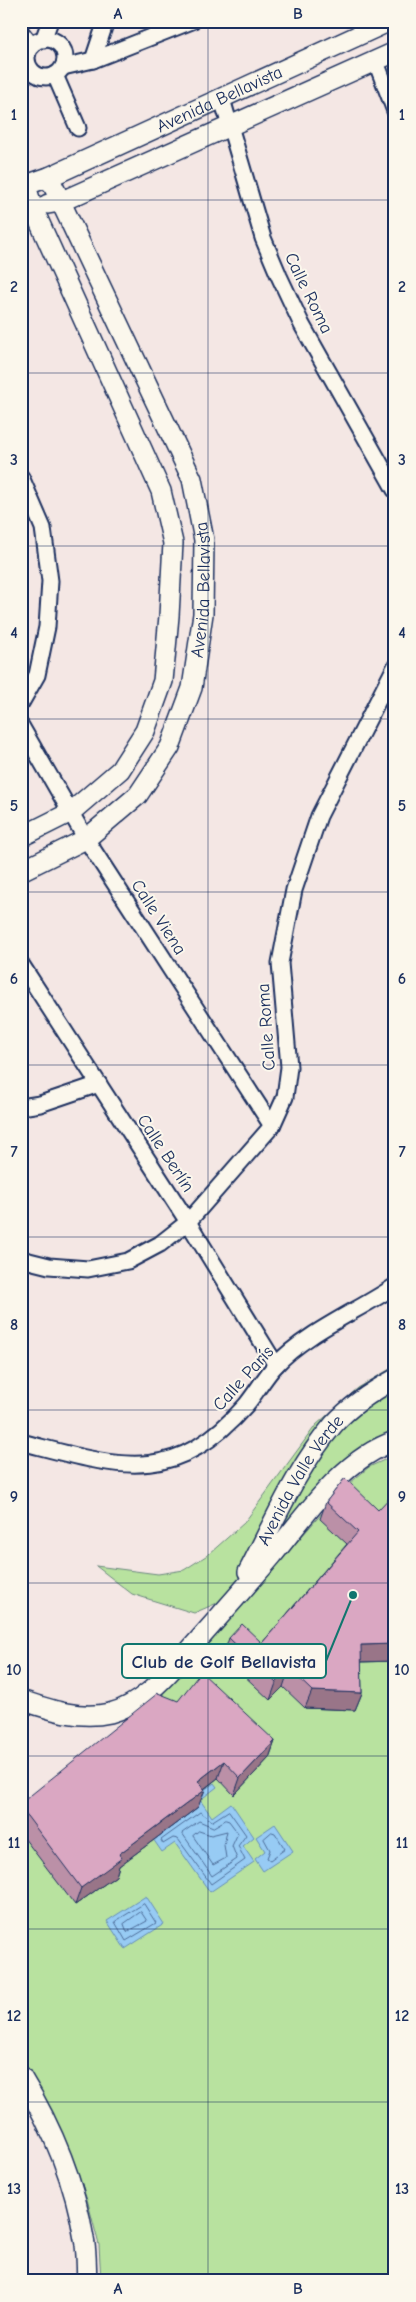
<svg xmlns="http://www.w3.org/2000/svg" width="416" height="2302" viewBox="0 0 416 2302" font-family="'Comic Neue',sans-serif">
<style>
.green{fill:#b8e29f;stroke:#6a887e}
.water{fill:#97cbf4;stroke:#658db8}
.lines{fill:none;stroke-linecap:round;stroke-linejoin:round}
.shore{stroke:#4d6d9a;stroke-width:1}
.minor-casing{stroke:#1b2f5e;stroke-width:19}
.tertiary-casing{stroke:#1b2f5e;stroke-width:22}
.minor{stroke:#fbf7ec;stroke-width:15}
.tertiary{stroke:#fbf7ec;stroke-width:19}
.wall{fill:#bb90a7;stroke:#1b2f5e}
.shaded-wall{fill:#997588;stroke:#1b2f5e}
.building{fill:#daa7c2;stroke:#1b2f5e}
.grid{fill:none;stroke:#1b2f5e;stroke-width:1;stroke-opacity:0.55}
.labels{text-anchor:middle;stroke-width:4;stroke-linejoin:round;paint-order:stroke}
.street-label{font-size:18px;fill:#1b2f5e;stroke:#fbf7ec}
.leader{fill:none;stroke:#0f766e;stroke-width:2}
.callout-dot{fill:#0f766e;stroke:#fbf7ec;stroke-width:2}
.callout{fill:#fbf7ec;stroke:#0f766e;stroke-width:2}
.callout-label{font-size:19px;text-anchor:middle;font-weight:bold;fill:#1b2f5e}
.neatline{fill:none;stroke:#1b2f5e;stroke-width:2}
.grid-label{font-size:16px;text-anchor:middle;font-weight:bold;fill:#1b2f5e}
</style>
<rect width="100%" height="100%" fill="#f4e7e4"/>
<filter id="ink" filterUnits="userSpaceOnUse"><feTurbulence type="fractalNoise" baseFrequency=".02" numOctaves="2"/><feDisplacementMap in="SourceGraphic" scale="10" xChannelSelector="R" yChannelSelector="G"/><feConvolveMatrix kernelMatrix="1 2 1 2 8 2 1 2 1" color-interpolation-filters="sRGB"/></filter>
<g filter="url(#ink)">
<g class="green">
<path d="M395,1366V1437L388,1439L229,1598L194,1613L132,1594L96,1566L158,1574L184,1570L209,1554L244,1523L316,1425L358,1388Z"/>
<path d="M395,1455V2281H101L99,2245L87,2199L69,2149L21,2066V1808L140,1708L238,1609L344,1488L369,1467Z"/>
</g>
<g class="water">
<path d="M214,1783L217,1787L200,1800L212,1817L231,1803L254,1837L243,1846L254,1862L210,1892L175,1843L162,1852L153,1839L192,1798Z"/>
<path d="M275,1824L293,1851L263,1871L255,1859L265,1851L256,1837Z"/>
<path d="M146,1896L164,1924L125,1949L107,1921Z"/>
</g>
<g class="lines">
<g class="shore">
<path d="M229,1811L246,1835L238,1846L245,1860L211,1884L178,1839L173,1838L163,1844L161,1840L200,1812L212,1821Z"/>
<path d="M226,1820L229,1821L238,1833L232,1846L237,1859L212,1876L182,1833L199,1821L213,1827Z"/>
<path d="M199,1831L211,1835L227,1831L224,1845L226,1858L213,1865L193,1836Z"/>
<path d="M272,1832L275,1833L285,1849L270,1860L267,1858L270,1850L264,1839Z"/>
<path d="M144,1904L156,1923L126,1941L115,1922Z"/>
<path d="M141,1912L147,1921L127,1932L124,1924Z"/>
</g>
<g class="minor-casing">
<g id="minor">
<path d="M21,32L32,46"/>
<circle cx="46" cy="58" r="19"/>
<path d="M43,40L50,21"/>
<path d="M93,60L106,21"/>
<path d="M376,62L395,111"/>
<path d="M63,67L93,60L192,21"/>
<path d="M55,75L78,128"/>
<path d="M222,99L263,238L279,276L302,325L395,490"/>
<path d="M21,477L43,528L50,581L47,627L37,675L21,703"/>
<path d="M21,726L86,839L272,1126"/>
<path d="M21,964L188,1222L276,1365"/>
<path d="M21,1107L40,1104L99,1084"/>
<path d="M21,1259L49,1266L88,1269L128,1261L160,1244L188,1222L272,1126L285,1097L289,1067L280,963L294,890L319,816L395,667"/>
<path d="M21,1442C116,1466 172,1489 246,1405C256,1393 264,1378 275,1366C305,1333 358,1311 395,1286"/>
</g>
</g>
<g class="tertiary-casing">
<g id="tertiary">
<path d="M48,204L60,202L395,52"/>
<path id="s1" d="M21,837L71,812L120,770L145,731L163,681L169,616L173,543L161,491L32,206L26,185L49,177L390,21"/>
<path id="s2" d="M21,871L86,839L138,795L170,747L192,688L203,614L204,540L192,479L49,177"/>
<path id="s3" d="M248,1572C274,1522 297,1467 334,1424C350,1406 373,1391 395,1379"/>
<path d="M21,1700C51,1710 79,1720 110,1713C142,1705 166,1676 187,1653C215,1621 244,1589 272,1556C306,1515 342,1459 395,1441"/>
<path d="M21,2076C51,2125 75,2182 84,2239C87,2252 86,2267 87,2281"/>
</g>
</g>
<use href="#minor" class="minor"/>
<use href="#tertiary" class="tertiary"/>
</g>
<g class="wall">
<path d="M345,1478L395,1661L361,1662L362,1693L355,1710L305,1708L283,1687L270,1700L223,1656L229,1638L262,1643L347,1544L320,1519L326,1502Z"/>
<path d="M275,1741L269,1758L234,1795L218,1778L204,1789L198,1807L119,1866L116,1876L75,1905L21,1834V1803Z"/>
</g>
<g class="shaded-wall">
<path d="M395,1644V1661L355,1662L361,1645Z"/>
<path d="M289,1669L283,1687L270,1700L276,1683Z"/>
<path d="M312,1691L362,1693L355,1710L305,1708Z"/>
<path d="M275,1741L269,1758L234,1795L240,1778Z"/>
<path d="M224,1761L218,1778L192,1798L198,1781Z"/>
<path d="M205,1790L198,1807L119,1866L116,1876L75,1905L81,1888L119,1854Z"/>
</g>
<g class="building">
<path d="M345,1478L378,1510L395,1492V1644L361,1645L362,1693L312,1691L289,1669L276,1683L229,1638L242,1624L262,1643L358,1532L326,1502Z"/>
<path d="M201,1672L275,1741L240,1778L224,1761L198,1781L205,1790L119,1854L122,1858L81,1888L21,1808V1803L158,1693L178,1701Z"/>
</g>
</g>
<path class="grid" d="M208,21V2281M21,200H395M21,373H395M21,546H395M21,719H395M21,892H395M21,1065H395M21,1237H395M21,1410H395M21,1583H395M21,1756H395M21,1929H395M21,2102H395"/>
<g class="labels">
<g class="street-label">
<text dy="6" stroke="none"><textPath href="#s1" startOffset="958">Avenida Bellavista</textPath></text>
<text transform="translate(309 293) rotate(64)" y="6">Calle Roma</text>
<text dy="6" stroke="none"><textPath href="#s2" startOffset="360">Avenida Bellavista</textPath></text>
<text transform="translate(159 917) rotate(57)" y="6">Calle Viena</text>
<text transform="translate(266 1027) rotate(-94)" y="6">Calle Roma</text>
<text transform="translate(166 1153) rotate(57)" y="6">Calle Berlín</text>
<text transform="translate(243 1378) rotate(-48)" y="6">Calle París</text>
<text dy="6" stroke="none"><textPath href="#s3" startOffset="106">Avenida Valle Verde</textPath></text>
</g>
</g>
<path class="leader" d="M353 1595L326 1661"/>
<circle class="callout-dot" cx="353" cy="1595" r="5"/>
<rect class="callout" x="122" y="1644" width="204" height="34" rx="5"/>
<g class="callout-label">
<text x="224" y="1668">Club de Golf Bellavista</text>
</g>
<rect width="416" height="2302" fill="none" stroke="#fbf7ec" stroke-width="55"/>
<rect x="28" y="28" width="360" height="2246" class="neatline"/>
<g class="grid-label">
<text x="118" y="19">A</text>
<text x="298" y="19">B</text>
<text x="14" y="120">1</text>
<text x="402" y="120">1</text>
<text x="14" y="292">2</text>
<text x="402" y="292">2</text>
<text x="14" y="465">3</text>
<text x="402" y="465">3</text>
<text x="14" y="638">4</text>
<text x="402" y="638">4</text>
<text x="14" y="811">5</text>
<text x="402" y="811">5</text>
<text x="14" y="984">6</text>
<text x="402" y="984">6</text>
<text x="14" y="1157">7</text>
<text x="402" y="1157">7</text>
<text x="14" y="1330">8</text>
<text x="402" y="1330">8</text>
<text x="14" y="1502">9</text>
<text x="402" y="1502">9</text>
<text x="14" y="1675">10</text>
<text x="402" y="1675">10</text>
<text x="14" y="1848">11</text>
<text x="402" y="1848">11</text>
<text x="14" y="2021">12</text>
<text x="402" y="2021">12</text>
<text x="14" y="2194">13</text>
<text x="402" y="2194">13</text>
<text x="118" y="2294">A</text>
<text x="298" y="2294">B</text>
</g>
</svg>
